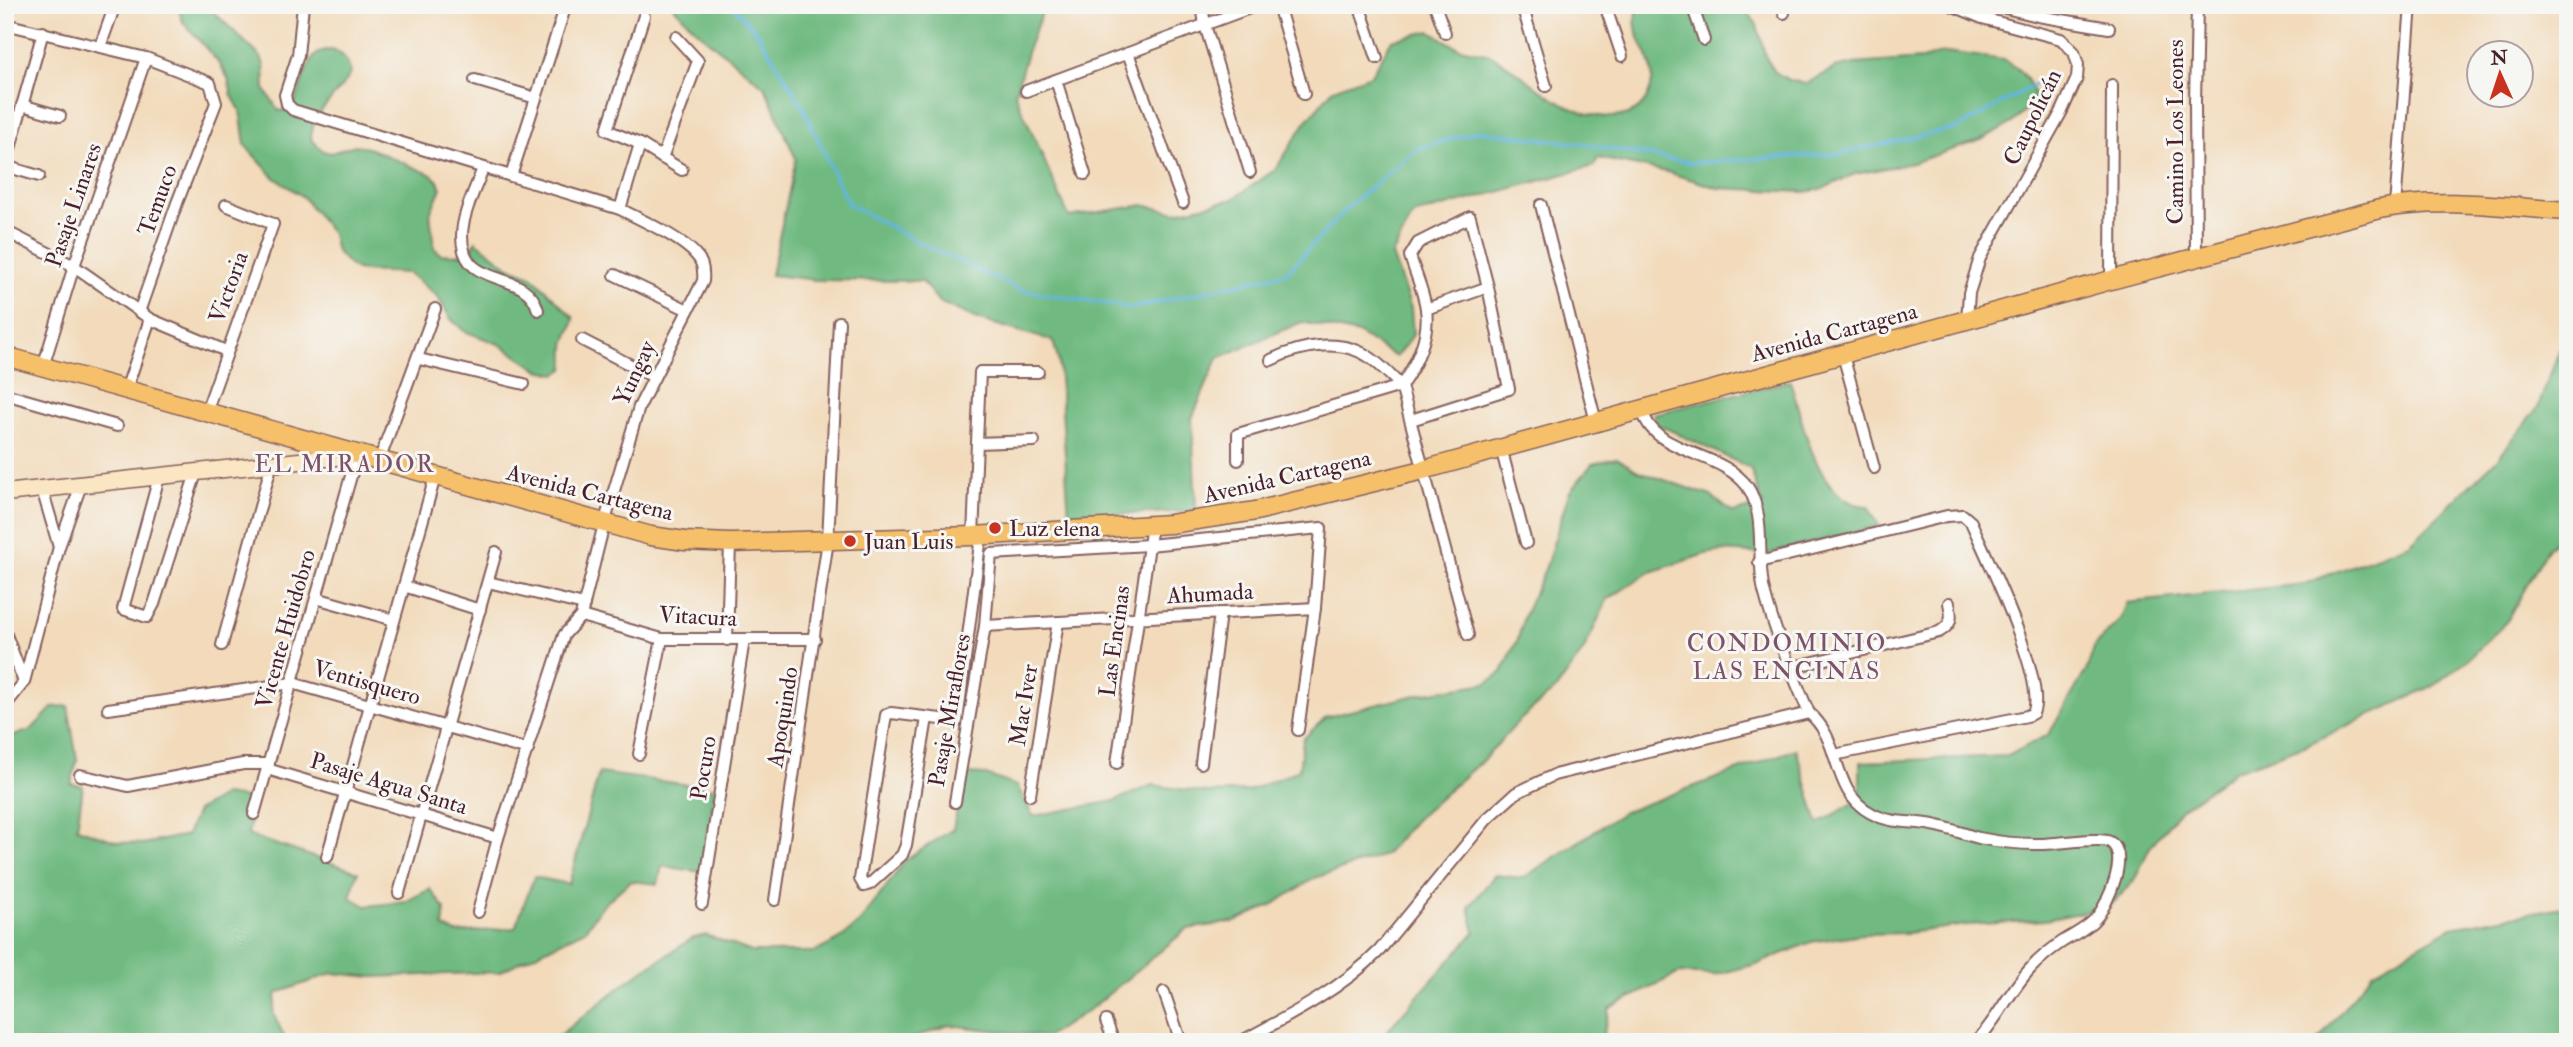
<svg xmlns="http://www.w3.org/2000/svg" width="2573" height="1047" viewBox="0 0 2573 1047" font-family="'IM FELL Double Pica',serif">
<style>
.forest{fill:#70ba81;stroke:#5d6c56;stroke-width:2}
.lines{fill:none;stroke-linecap:round;stroke-linejoin:round}
.stream{stroke:#63b5de;stroke-width:3.5}
.street-casing{stroke:#85605d;stroke-width:14}
.secondary-casing{stroke:#85605d;stroke-width:19}
.primary-casing{stroke:#85605d;stroke-width:21}
.street{stroke:#fff;stroke-width:10}
.secondary{stroke:#fbe6c4;stroke-width:16}
.primary{stroke:#f6c06b;stroke-width:18}
.poi-dot{fill:#c8321e;stroke:#f6f6f2;stroke-width:2.5}
.labels{text-anchor:middle;stroke-width:6;stroke-linejoin:round;paint-order:stroke}
.street-label{font-size:23px;fill:#4a1f2b;stroke:#f6f6f2}
.poi-label{font-size:23px;fill:#4a1f2b;stroke:#f6f6f2;text-anchor:start}
.neighbourhood-label{font-size:24px;letter-spacing:2px;fill:#7e536a;stroke:#f6f6f2}
</style>
<rect width="100%" height="100%" fill="#f6f6f2"/>
<filter id="ink" filterUnits="userSpaceOnUse"><feTurbulence type="fractalNoise" baseFrequency=".0143" numOctaves="2"/><feDisplacementMap in="SourceGraphic" scale="14" xChannelSelector="R" yChannelSelector="G"/><feConvolveMatrix kernelMatrix="1 2 1 2 8 2 1 2 1" color-interpolation-filters="sRGB"/></filter>
<filter id="wash" filterUnits="userSpaceOnUse"><feTurbulence type="fractalNoise" baseFrequency=".00686" numOctaves="4" result="noise"/><feDisplacementMap in="SourceGraphic" scale="28" xChannelSelector="R" yChannelSelector="G"/><feGaussianBlur stdDeviation="1.57" result="paint"/><feColorMatrix in="noise" values="0 0 0 0 0 0 0 0 0 0 0 0 0 0 0 0 0 1.4 0 .05"/><feComposite in="paint" operator="in"/></filter>
<g filter="url(#wash)">
<rect width="100%" height="100%" fill="#f2daba"/>
<g class="forest">
<path d="M177,5H206L261,57L264,65L265,90L279,111C285,110 288,109 293,104C304,89 306,42 335,51C345,54 348,64 351,73C339,96 311,111 311,139L323,151L331,153L355,145L371,149L432,175L438,181L441,188L430,213L434,248L440,254C455,255 469,258 476,241L509,267L532,276L574,318C573,329 566,336 565,346C564,354 566,361 564,369L556,374L539,370L499,344L464,331L451,319L437,296L409,273L365,271L357,270L349,265L336,251L332,234L303,197L274,177L250,151L245,144L240,110L232,96L228,78L219,63L183,22Z"/>
<path d="M672,5H1045L1029,45L1015,94L1069,217L1143,205L1176,212L1233,199L1276,169L1305,123L1333,89L1371,75L1392,40L1430,31C1439,36 1448,43 1458,47C1469,52 1484,50 1494,57C1516,69 1534,87 1556,100C1587,119 1644,132 1652,82C1657,56 1625,36 1639,5H1743L1757,25L1766,58L1775,72L1789,80L1806,84L1835,68L1854,64L1922,59L1938,54L1955,53L2003,60L2018,69L2028,81L2036,97L2025,111L2012,123L1981,140L1912,163L1855,174L1822,189L1805,192L1718,188L1667,172L1598,158L1594,166L1413,215L1392,255L1411,308L1413,335L1396,357L1359,334L1302,322L1218,358L1192,418L1196,511L1069,516L1059,363L1053,341L977,319L939,302L922,281L816,280L771,275L796,159L765,87L697,31Z"/>
<path d="M2568,327V526L2546,551L2507,621L2471,657L2433,686L2304,746L2236,770L2181,809L2150,847L2134,881L2109,907L2045,920L1966,925L1907,933L1862,934L1811,942L1760,963L1715,975L1679,973L1610,1008L1601,1042H1377L1475,932L1469,907L1495,875L1523,878L1624,812L1796,749L1818,824L1860,799V762L2008,756L2049,734L2087,669L2095,645L2121,619L2127,603L2304,584L2410,544L2497,459L2538,407Z"/>
<path d="M1790,381C1803,420 1817,506 1868,506L1879,526L1767,554L1722,551L1705,554L1648,573L1607,600L1585,648L1557,688L1520,720L1486,757L1414,821L1385,855L1315,878L1272,905L1234,922L1187,929L1093,1007L1047,1037L949,1025L903,1042H551L629,980L693,938L706,935L752,952H815L839,940L860,922L906,860L953,829L962,786L967,774L986,775L1017,786L1033,816L1114,801L1152,785L1207,793L1248,791L1299,770L1303,739L1326,717L1420,694L1487,683L1502,672L1518,639L1524,616L1546,567L1569,493L1592,464L1617,458L1638,471L1711,496L1733,513L1763,505L1750,468L1657,424L1653,414Z"/>
<path d="M68,706L77,760L71,784L83,786L77,828L118,842L142,844L187,835L197,811L224,795L254,799L248,835L358,872L350,897L366,906L405,902L430,889L445,909L443,927L456,933L515,928L534,877L569,884L599,773L715,788L702,872L662,866L658,884L630,881L603,905L585,930L499,972L373,977L333,973L277,993L273,1013L287,1042H5V739L31,730L53,707Z"/>
<path d="M2568,906V1037L2559,1042H2317L2373,972L2452,927Z"/>
</g>
<g class="lines">
<path class="stream" d="M732,5L759,35L801,103L848,204L922,244L1021,290L1132,308L1286,273L1351,204L1417,149L1479,131L1583,144L1691,163L1837,154L1958,128L2048,77"/>
</g>
</g>
<g filter="url(#ink)">
<g class="lines">
<g class="street-casing">
<g id="street">
<path d="M303,5L298,55L285,95L287,104L293,110L620,209C641,220 682,238 696,255C703,262 704,271 703,281L639,407L604,524L581,616L564,635L498,838L478,912"/>
<path d="M1202,5L1205,25L1250,172"/>
<path d="M1278,5L1304,94"/>
<path d="M1359,5L1377,58"/>
<path d="M1435,5L1445,33"/>
<path d="M1522,5L1546,86"/>
<path d="M1605,5L1622,56"/>
<path d="M1692,5L1704,40"/>
<path d="M1782,5L1784,13"/>
<path d="M1951,5L1982,18L2061,39L2074,52L2078,65L2077,78L2062,111L1980,258L1969,293L1967,321"/>
<path d="M1993,5L2038,16L2109,28"/>
<path d="M5,24L146,58L210,83L216,103L177,203L139,312"/>
<path d="M100,47L115,5"/>
<path d="M1128,53L1183,203"/>
<path d="M475,80L536,98"/>
<path d="M1056,80L1085,174"/>
<path d="M1026,91L1258,5"/>
<path d="M22,105L60,116"/>
<path d="M640,144L682,170"/>
<path d="M662,158L698,61L676,37"/>
<path d="M5,166L43,32"/>
<path d="M5,166L39,176"/>
<path d="M483,168C476,188 462,214 462,236C462,292 526,266 538,310"/>
<path d="M511,176L566,5"/>
<path d="M1541,205L1596,422"/>
<path d="M2395,206L2411,5"/>
<path d="M620,209L640,144L607,130L644,16"/>
<path d="M5,231L74,266L150,319L226,351"/>
<path d="M2196,258L2195,102L2197,5"/>
<path d="M615,275L688,310"/>
<path d="M2111,280L2112,85"/>
<path d="M1426,309L1488,287"/>
<path d="M582,340L654,377"/>
<path d="M1843,355L1874,468"/>
<path d="M419,359L524,384"/>
<path d="M1271,360C1301,345 1343,337 1372,359C1383,367 1392,377 1401,386"/>
<path d="M43,367L74,266L146,58"/>
<path d="M126,390L150,319"/>
<path d="M5,394L117,426"/>
<path d="M206,412L273,224L226,205"/>
<path d="M1411,420L1509,389L1488,287L1470,217L1418,243L1410,256C1415,273 1424,292 1426,309C1430,336 1416,365 1401,386L1468,635"/>
<path d="M977,443L1034,441"/>
<path d="M1501,448L1526,543"/>
<path d="M1238,460V434L1401,386"/>
<path d="M379,461L435,309"/>
<path d="M159,477L123,609L147,617L154,604L196,473"/>
<path d="M42,489L59,547"/>
<path d="M973,536L980,372H1038"/>
<path d="M1759,562L1947,516L1963,515L1971,522C1986,556 2048,682 2033,713L2027,716L1834,755"/>
<path d="M488,582L584,605"/>
<path d="M404,586L480,610"/>
<path d="M316,598L394,620"/>
<path d="M581,616L662,639H815"/>
<path d="M985,626L1315,608L1298,730"/>
<path d="M5,632L24,682"/>
<path d="M727,640L730,543"/>
<path d="M222,645L272,463"/>
<path d="M1789,668L1939,632C1953,624 1952,617 1949,603"/>
<path d="M5,706L24,682L59,547L81,485"/>
<path d="M108,709L292,683L528,750"/>
<path d="M1809,713C1843,741 1830,791 1871,813C1890,824 1912,821 1933,825C1949,828 1963,834 1979,838C1998,842 2017,844 2037,844C2052,845 2100,836 2110,842C2130,854 2108,904 2096,918C2087,929 2074,934 2062,942C2050,950 2039,959 2030,969C2009,992 1997,1020 1976,1042"/>
<path d="M927,718L906,845L902,855L870,884L864,886L860,879L886,715L891,713L957,721L981,536"/>
<path d="M639,754L662,639"/>
<path d="M1117,763L1152,525"/>
<path d="M1201,763L1220,613"/>
<path d="M267,769L498,838"/>
<path d="M80,775L128,786L243,764H269"/>
<path d="M1030,795L1058,622"/>
<path d="M955,802L985,626L991,554L1149,545L1321,528L1315,608"/>
<path d="M254,814L357,455"/>
<path d="M327,857L435,477"/>
<path d="M399,893L496,552"/>
<path d="M775,900L828,540L839,322"/>
<path d="M702,904L744,640"/>
<path d="M1164,992L1181,1042"/>
<path d="M1106,1021L1114,1042"/>
<path d="M1240,1042C1289,1016 1340,990 1379,951L1487,819L1516,793L1554,775L1809,713C1792,673 1775,633 1764,591C1756,558 1767,515 1747,486C1721,450 1652,455 1642,409"/>
</g>
</g>
<g class="secondary-casing">
<path id="secondary" d="M5,493L354,455"/>
</g>
<g class="primary-casing">
<path id="primary" d="M5,356L651,536L685,541L730,543L973,536L1170,524L1256,511L1423,470L2111,280L2380,209C2442,197 2505,207 2568,211"/>
</g>
<use href="#street" class="street"/>
<use href="#secondary" class="secondary"/>
<use href="#primary" class="primary"/>
</g>
</g>
<g class="poi-dot">
<circle cx="995" cy="528" r="7"/>
<circle cx="850" cy="541" r="7"/>
</g>
<g class="labels">
<g class="street-label">
<text transform="translate(2032 117) rotate(-64)" y="8">Caupolicán</text>
<text transform="translate(2175 132) rotate(-90)" y="8">Camino Los Leones</text>
<text transform="translate(157 200) rotate(-70)" y="8">Temuco</text>
<text transform="translate(73 205) rotate(-71)" y="8">Pasaje Linares</text>
<text transform="translate(228 287) rotate(-70)" y="8">Victoria</text>
<text transform="translate(1834 332) rotate(-15)" y="8">Avenida Cartagena</text>
<text transform="translate(634 373) rotate(-65)" y="8">Yungay</text>
<text transform="translate(1287 476) rotate(-13)" y="8">Avenida Cartagena</text>
<text transform="translate(590 492) rotate(14)" y="8">Avenida Cartagena</text>
<text transform="translate(1210 593) rotate(-3)" y="8">Ahumada</text>
<text transform="translate(698 616) rotate(3)" y="8">Vitacura</text>
<text transform="translate(285 629) rotate(-74)" y="8">Vicente Huidobro</text>
<text transform="translate(1114 641) rotate(-82)" y="8">Las Encinas</text>
<text transform="translate(367 682) rotate(16)" y="8">Ventisquero</text>
<text transform="translate(1023 705) rotate(-81)" y="8">Mac Iver</text>
<text transform="translate(949 710) rotate(-80)" y="8">Pasaje Miraflores</text>
<text transform="translate(782 717) rotate(-81)" y="8">Apoquindo</text>
<text transform="translate(703 768) rotate(-81)" y="8">Pocuro</text>
<text transform="translate(389 783) rotate(17)" y="8">Pasaje Agua Santa</text>
</g>
<g class="poi-label">
<text x="1009" y="536">Luz elena</text>
<text x="864" y="549">Juan Luis</text>
</g>
<g class="neighbourhood-label">
<text x="345" y="472">EL MIRADOR</text>
<text x="1787" y="651">CONDOMINIO<tspan x="1787" dy="28">LAS ENCINAS</tspan></text>
</g>
</g>
<rect width="2573" height="1047" fill="none" stroke="#f6f6f2" stroke-width="28"/>
<g transform="translate(2500 74) rotate(357)"><circle r="33" fill="#f6f6f2" stroke="#b1a0a2" stroke-width="2"/>
<path d="M0-5L12 26L0 18L-12 26Z" fill="#c8321e"/>
<text y="-10" font-size="19" font-weight="bold" text-anchor="middle" fill="#4a1f2b">N</text>
</g>
</svg>
